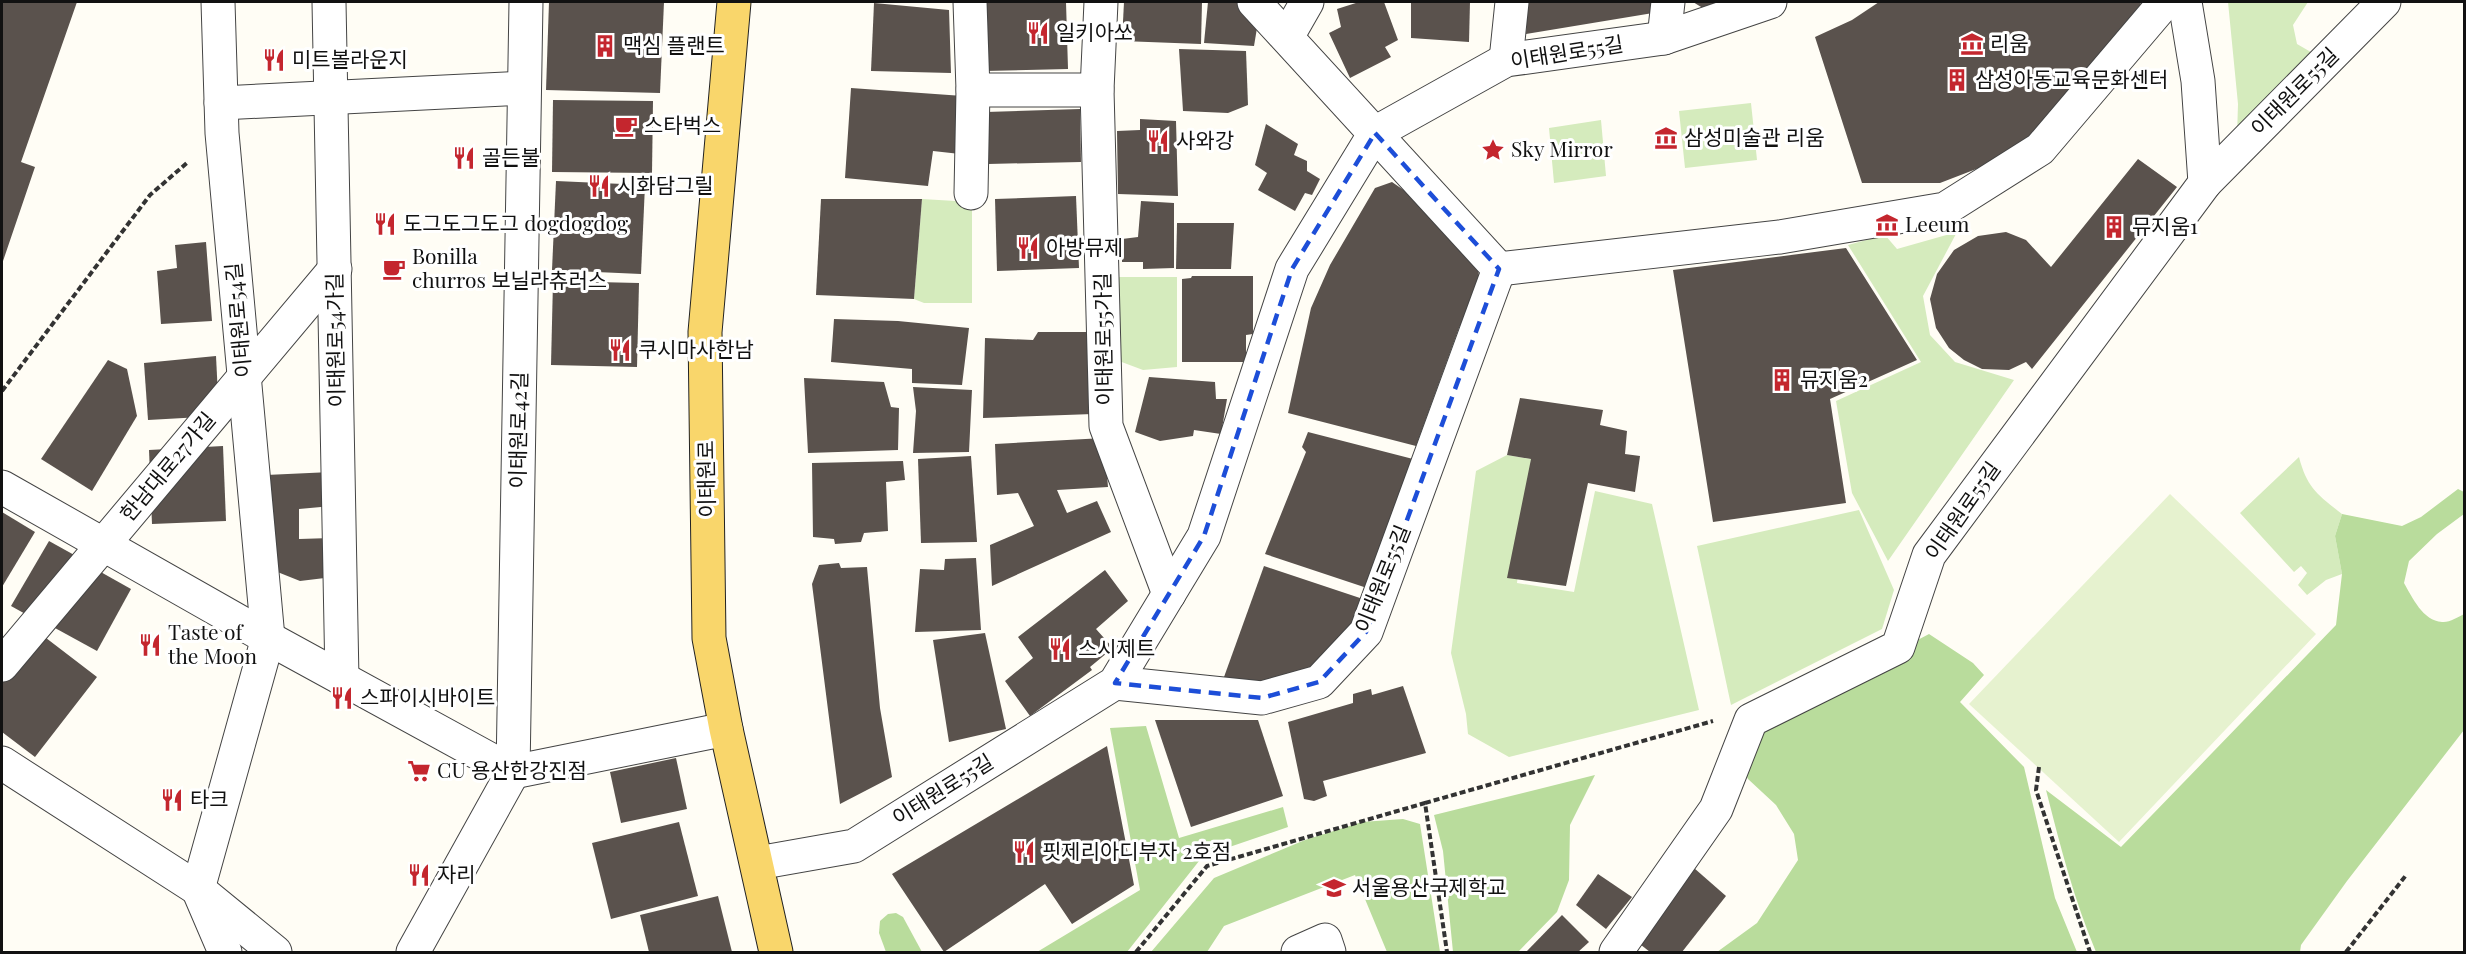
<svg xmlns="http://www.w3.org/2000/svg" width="2466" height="954" viewBox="0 0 2466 954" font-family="'Playfair Display','Noto Sans KR',serif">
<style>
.green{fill:#d5ebbd}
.forest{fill:#b9dc9c}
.pitch{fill:#e6f2cf}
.building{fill:#5a524d}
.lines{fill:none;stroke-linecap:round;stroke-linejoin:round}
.minor-casing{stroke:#444;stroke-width:35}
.major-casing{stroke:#222;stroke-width:35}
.path{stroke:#333;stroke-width:4;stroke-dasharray:6 3;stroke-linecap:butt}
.minor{stroke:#fff;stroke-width:33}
.major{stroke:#f9d66b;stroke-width:33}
.marked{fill:none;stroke:#1d4ed8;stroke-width:4.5;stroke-dasharray:12 8;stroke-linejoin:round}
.labels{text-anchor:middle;stroke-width:6;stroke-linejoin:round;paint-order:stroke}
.poi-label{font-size:21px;fill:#111;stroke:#fff;text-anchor:start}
.street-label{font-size:21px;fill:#111;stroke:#fff}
</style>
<rect width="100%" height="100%" fill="#fffdf5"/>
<g class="green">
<path d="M2228,2H2308L2293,25L2297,44L2316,55L2237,136L2238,104Z"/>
<path d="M1751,103L1757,160L1685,168L1679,111Z"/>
<path d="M1601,120L1606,176L1554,183L1549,128Z"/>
<path d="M922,199L972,202V303H924L914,299Z"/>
<path d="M1957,232L1923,296L1930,335L1955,362L2014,380L1888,561L1852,493L1836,401L1921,362L1848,245L1885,235L1897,249Z"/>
<path d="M1118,277H1177V367L1143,370L1119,361Z"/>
<path d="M1507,455L1531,459L1517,583L1574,592L1595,491L1652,504L1699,710L1509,757L1468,734L1466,714L1451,653L1476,471Z"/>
<path d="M2299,457C2307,488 2318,495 2342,514L2335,536L2342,574L2326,580L2307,595L2298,585L2307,573L2301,566L2294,572L2240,513Z"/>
<path d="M1859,510L1894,590L1882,629L1731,705L1697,546Z"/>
</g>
<g class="forest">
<path d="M2458,489L2464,492V514L2437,534L2409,561L2404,583C2412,597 2423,621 2442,622C2449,623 2458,617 2464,614V730L2347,881L2301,945L2300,952H2096C2074,900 2060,845 2046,790L2121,847L2336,625L2342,574L2335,536L2342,514L2402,526L2421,517Z"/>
<path d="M1929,634L1973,663L1984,675L1960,702L2024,767L2055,898L2077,952H1717L1757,923L1798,860L1794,834L1776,805L1748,779L1739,761L1761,723Z"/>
<path d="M1146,726L1179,838L1283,807L1288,827L1203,856L1127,952H1037L1140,890L1110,728Z"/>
<path d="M1595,775L1570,825L1569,880L1557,912L1518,952H1453L1443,851L1434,815Z"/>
<path d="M1403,819L1420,824L1440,952H1387L1355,875L1224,926L1207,952H1151L1214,878L1305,840L1362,822Z"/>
<path d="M896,913L903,917L922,952H886L879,933L880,921L888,914Z"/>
</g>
<path class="pitch" d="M2170,494L2316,634L2119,842L1969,704Z"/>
<g class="building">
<path d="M2,2H77L21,162L35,167L2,264Z"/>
<path d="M549,2H664L660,93L546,90Z"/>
<path d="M983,2H1066L1068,69L985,71Z"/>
<path d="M1124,2H1202L1201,44L1122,41Z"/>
<path d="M1208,2H1240L1258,22L1254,46L1204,43Z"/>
<path d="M1359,2H1384L1398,40L1385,47L1391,57L1350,78L1329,33L1341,27L1337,9Z"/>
<path d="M1411,2H1470L1469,42L1411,38Z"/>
<path d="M1528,2H1654L1653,13L1526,34Z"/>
<path d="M1693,2H1730L1706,10Z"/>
<path d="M1879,2H2141L2138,19L2049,124L2010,156L1940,183H1862L1815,37L1852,20Z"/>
<path d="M874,3L949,10L951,73L871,71Z"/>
<path d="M1179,49L1246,51L1248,105L1228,113L1183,111Z"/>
<path d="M851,88L963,96L960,154L933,151L928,186L845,178Z"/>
<path d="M553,100L653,101L652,173L552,172Z"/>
<path d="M1080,109L1081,162L988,164L986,112Z"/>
<path d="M1140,119L1176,121L1178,196L1118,194L1117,131L1140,130Z"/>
<path d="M1266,124L1298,144L1294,155L1307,161V171L1320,179L1312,195L1305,193L1295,211L1258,190L1267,173L1255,165Z"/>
<path d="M2138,159L2177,187L2032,369L2026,362L2009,370L1982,369L1964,360L1949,348L1936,328L1930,299L1937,274L1954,250L1978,236L2006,232L2026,240L2051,267Z"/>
<path d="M556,181L645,185L641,274L552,270Z"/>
<path d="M1392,182L1405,191L1472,258L1478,268L1480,284L1459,328L1416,446L1288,413L1311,308L1330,265L1375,188Z"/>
<path d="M1076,196L1079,268L997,271L995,199Z"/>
<path d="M821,199H922L914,299L816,295Z"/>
<path d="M1141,201L1174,203V268L1143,269V262H1122V239L1138,237Z"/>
<path d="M1177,223H1234L1231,269H1176Z"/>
<path d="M206,242L212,321L161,324L157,271L177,268L175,245Z"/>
<path d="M1846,248L1917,360L1830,399L1846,503L1713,522L1673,270Z"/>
<path d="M1192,276H1253V334L1246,335V362H1182V279L1191,278Z"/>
<path d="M553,281L639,283L637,367L551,365Z"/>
<path d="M834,319L898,321L969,328L962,385L912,383V369L831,362Z"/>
<path d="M1038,332H1090L1093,414L983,418L985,338L1033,340Z"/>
<path d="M216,356L219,416L148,420L144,363Z"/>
<path d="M108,360L127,369L137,416L92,491L41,459Z"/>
<path d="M1149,377L1215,382L1216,399H1227L1221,434L1194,430L1193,436L1160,441L1135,432Z"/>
<path d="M804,378L884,382L891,407L899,408L898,450L808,453Z"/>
<path d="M913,387L972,390L969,452L913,453L916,411Z"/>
<path d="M1520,398L1603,410L1600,425L1627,431L1625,454L1640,456L1635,492L1588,483L1566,586L1507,578L1531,459L1507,455Z"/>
<path d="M1308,432L1413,459L1373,590L1265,554L1306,452L1302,447Z"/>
<path d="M1104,438L1108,487L1057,490L1067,513L1097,501L1111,532L992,586L990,545L1034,526L1018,493L997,495L995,444Z"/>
<path d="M223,446L226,521L152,524L149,450Z"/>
<path d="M971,456L977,542L921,543L918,459Z"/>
<path d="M903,461L905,480L886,482L888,531L864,533L861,542L835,544L834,539L813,537L812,463Z"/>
<path d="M331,472L332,506L299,509V539L331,538L333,577L300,581L270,569L266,475Z"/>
<path d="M2,512L35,532L2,587Z"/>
<path d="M49,541L85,561L47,626L11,606Z"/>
<path d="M976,558L981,630L915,632L920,569L944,570L945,559Z"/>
<path d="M839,563L841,568L867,567L880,708L892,777L840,804L812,584L819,565Z"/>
<path d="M90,566L131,589L97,651L55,628Z"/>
<path d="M1264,566L1366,600L1326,667L1262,691L1224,677Z"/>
<path d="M1105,570L1128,601L1096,629L1113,648L1090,667L1092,670L1030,716L1005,681L1033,658L1018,637Z"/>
<path d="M33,628L97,677L35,757L2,732V637L17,648Z"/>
<path d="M985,633L1006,729L949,742L933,640Z"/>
<path d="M1403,686L1426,753L1323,781L1327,796L1314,801L1304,799L1288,722L1353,703V694L1371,689L1372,695Z"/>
<path d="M1155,720H1258L1283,796L1191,827Z"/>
<path d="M1107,746L1134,885L1072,924L1045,884L944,952L892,874Z"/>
<path d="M676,758L687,809L621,823L610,772Z"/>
<path d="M679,822L698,896L611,919L592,843Z"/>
<path d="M1694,868L1726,896L1682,952H1650L1636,941Z"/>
<path d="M1598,874L1632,897L1606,929L1576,905Z"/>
<path d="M718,896L732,952H649L640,915Z"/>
<path d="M1562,915L1589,942L1578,952H1526Z"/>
</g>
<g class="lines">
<g class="minor-casing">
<g id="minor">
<path d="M218,2L222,133L268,638L198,889L225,952"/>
<path d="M329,2L342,679"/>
<path d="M970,2L973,90L971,193"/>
<path d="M1101,2L1097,90L1106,426L1169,594"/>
<path d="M1287,37L1307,2"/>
<path d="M1664,38L1668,2"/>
<path d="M1506,60L1512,2"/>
<path d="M973,90H1097"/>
<path d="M221,103L524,88"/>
<path d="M2205,183L2384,2"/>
<path d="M1499,269L1780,237L1945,209L2040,149L2165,2"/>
<path d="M2,487L268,638L513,772L726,729"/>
<path d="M2,665L335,269"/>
<path d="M1115,683L1262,698L1319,682L1366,632L1499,269L1254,2"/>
<path d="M2,763L198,889L275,952"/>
<path d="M758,863L854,846L1115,683L1204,536L1292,269L1375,133L1506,60L1664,38L1770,2"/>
<path d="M413,952L513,772L526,2"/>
<path d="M1298,952L1325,940L1329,952"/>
<path d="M1616,952L1716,809L1751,720L1898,647L1929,555L2205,183L2198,81L2185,2"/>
</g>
</g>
<g class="major-casing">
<path id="major" d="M734,2L705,332L709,638L726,729L776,952"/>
</g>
<g class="path">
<path d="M2,391L150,195L188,162"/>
<path d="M2039,767L2036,790L2090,952"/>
<path d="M1425,803L1713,721"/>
<path d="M1136,952L1207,866L1425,803L1447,952"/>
<path d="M2346,952L2407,874"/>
</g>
<use href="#minor" class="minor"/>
<use href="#major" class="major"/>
</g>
<path class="marked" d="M1375,133L1499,269L1366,632L1319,682L1262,698L1115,683L1204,536L1292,269Z"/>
<defs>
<g id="restaurant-bare" transform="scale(1.8)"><path d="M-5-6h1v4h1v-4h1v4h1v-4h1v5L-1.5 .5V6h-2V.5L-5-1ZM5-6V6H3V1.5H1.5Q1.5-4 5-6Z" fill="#c4262e" stroke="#fff" stroke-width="2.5" paint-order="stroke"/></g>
<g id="museum-bare" transform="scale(1.8)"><path d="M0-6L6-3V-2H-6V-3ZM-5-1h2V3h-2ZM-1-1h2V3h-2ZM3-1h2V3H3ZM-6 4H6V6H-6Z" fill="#c4262e" stroke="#fff" stroke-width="2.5" paint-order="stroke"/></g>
<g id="building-bare" transform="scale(1.8)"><path d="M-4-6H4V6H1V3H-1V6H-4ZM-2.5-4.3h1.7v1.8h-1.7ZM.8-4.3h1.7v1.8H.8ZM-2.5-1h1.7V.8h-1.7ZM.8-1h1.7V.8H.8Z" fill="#c4262e" stroke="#fff" stroke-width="2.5" paint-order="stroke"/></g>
<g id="cafe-bare" transform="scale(1.8)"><path d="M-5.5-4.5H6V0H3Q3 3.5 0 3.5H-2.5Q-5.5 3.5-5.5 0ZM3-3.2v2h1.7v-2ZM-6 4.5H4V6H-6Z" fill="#c4262e" stroke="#fff" stroke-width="2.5" paint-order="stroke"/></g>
<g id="sight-bare" transform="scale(1.8)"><path d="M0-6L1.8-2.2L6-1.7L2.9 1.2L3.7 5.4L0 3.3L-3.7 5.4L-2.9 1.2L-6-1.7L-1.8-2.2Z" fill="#c4262e" stroke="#fff" stroke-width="2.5" paint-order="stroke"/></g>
<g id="supermarket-bare" transform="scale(1.8)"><path d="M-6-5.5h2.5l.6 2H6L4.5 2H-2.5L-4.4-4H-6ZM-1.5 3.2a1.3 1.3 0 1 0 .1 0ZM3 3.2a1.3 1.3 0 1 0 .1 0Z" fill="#c4262e" stroke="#fff" stroke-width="2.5" paint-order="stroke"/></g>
<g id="school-bare" transform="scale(1.8)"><path d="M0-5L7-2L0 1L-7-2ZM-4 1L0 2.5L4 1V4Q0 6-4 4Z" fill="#c4262e" stroke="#fff" stroke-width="2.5" paint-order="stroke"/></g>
</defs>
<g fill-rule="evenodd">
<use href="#restaurant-bare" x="1038" y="33"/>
<use href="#museum-bare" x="1972" y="44"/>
<use href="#building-bare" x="605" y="46"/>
<use href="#restaurant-bare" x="274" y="60"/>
<use href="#building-bare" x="1957" y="80"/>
<use href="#cafe-bare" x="626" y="126"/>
<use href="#museum-bare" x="1666" y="138"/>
<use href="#restaurant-bare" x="1158" y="141"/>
<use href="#sight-bare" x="1493" y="150"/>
<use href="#restaurant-bare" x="464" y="158"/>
<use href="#restaurant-bare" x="599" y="186"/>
<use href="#restaurant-bare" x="385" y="224"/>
<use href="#museum-bare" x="1887" y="225"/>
<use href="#building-bare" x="2114" y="227"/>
<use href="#restaurant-bare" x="1028" y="248"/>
<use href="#cafe-bare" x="394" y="269"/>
<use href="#restaurant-bare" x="620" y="350"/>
<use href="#building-bare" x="1782" y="380"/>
<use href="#restaurant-bare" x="150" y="645"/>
<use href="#restaurant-bare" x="1060" y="649"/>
<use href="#restaurant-bare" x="342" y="698"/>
<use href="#supermarket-bare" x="419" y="771"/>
<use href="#restaurant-bare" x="172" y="800"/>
<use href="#restaurant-bare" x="1024" y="852"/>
<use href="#restaurant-bare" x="419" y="875"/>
<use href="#school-bare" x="1334" y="888"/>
</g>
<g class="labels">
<g class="poi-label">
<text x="1056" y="40">일키아쏘</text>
<text x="1990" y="51">리움</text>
<text x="623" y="53">맥심 플랜트</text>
<text x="292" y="67">미트볼라운지</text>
<text x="1975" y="87">삼성아동교육문화센터</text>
<text x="644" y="133">스타벅스</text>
<text x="1684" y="145">삼성미술관 리움</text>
<text x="1176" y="148">사와강</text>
<text x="1511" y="157">Sky Mirror</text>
<text x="482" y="165">골든불</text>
<text x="617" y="193">시화담그릴</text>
<text x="403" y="231">도그도그도그 dogdogdog</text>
<text x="1905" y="232">Leeum</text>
<text x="2132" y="234">뮤지움1</text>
<text x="1046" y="255">아방뮤제</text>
<text x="412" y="264">Bonilla<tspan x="412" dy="24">churros 보닐라츄러스</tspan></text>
<text x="638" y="357">쿠시마사한남</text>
<text x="1800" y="387">뮤지움2</text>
<text x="168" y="640">Taste of<tspan x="168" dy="24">the Moon</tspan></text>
<text x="1078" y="656">스시제트</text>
<text x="360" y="705">스파이시바이트</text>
<text x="437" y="778">CU 용산한강진점</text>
<text x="190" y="807">타크</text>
<text x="1042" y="859">핏제리아디부자 2호점</text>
<text x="437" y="882">자리</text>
<text x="1352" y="895">서울용산국제학교</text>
</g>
<g class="street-label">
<text transform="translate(1567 53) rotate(-9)" y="7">이태원로55길</text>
<text transform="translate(2295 92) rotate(-45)" y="7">이태원로55길</text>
<text transform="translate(239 320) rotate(-95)" y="7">이태원로54길</text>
<text transform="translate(1104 339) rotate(-91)" y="7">이태원로55가길</text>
<text transform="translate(336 340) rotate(-91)" y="7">이태원로54가길</text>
<text transform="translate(519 430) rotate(-89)" y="7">이태원로42길</text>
<text transform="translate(168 467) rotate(-50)" y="7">한남대로27가길</text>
<text transform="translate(707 479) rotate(-91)" y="7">이태원로</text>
<text transform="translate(1963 511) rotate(-55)" y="7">이태원로55길</text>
<text transform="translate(1383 579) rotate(-68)" y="7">이태원로55길</text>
<text transform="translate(943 790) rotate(-32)" y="7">이태원로55길</text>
</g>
</g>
<rect width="2466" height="954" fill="none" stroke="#111111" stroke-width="6"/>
</svg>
